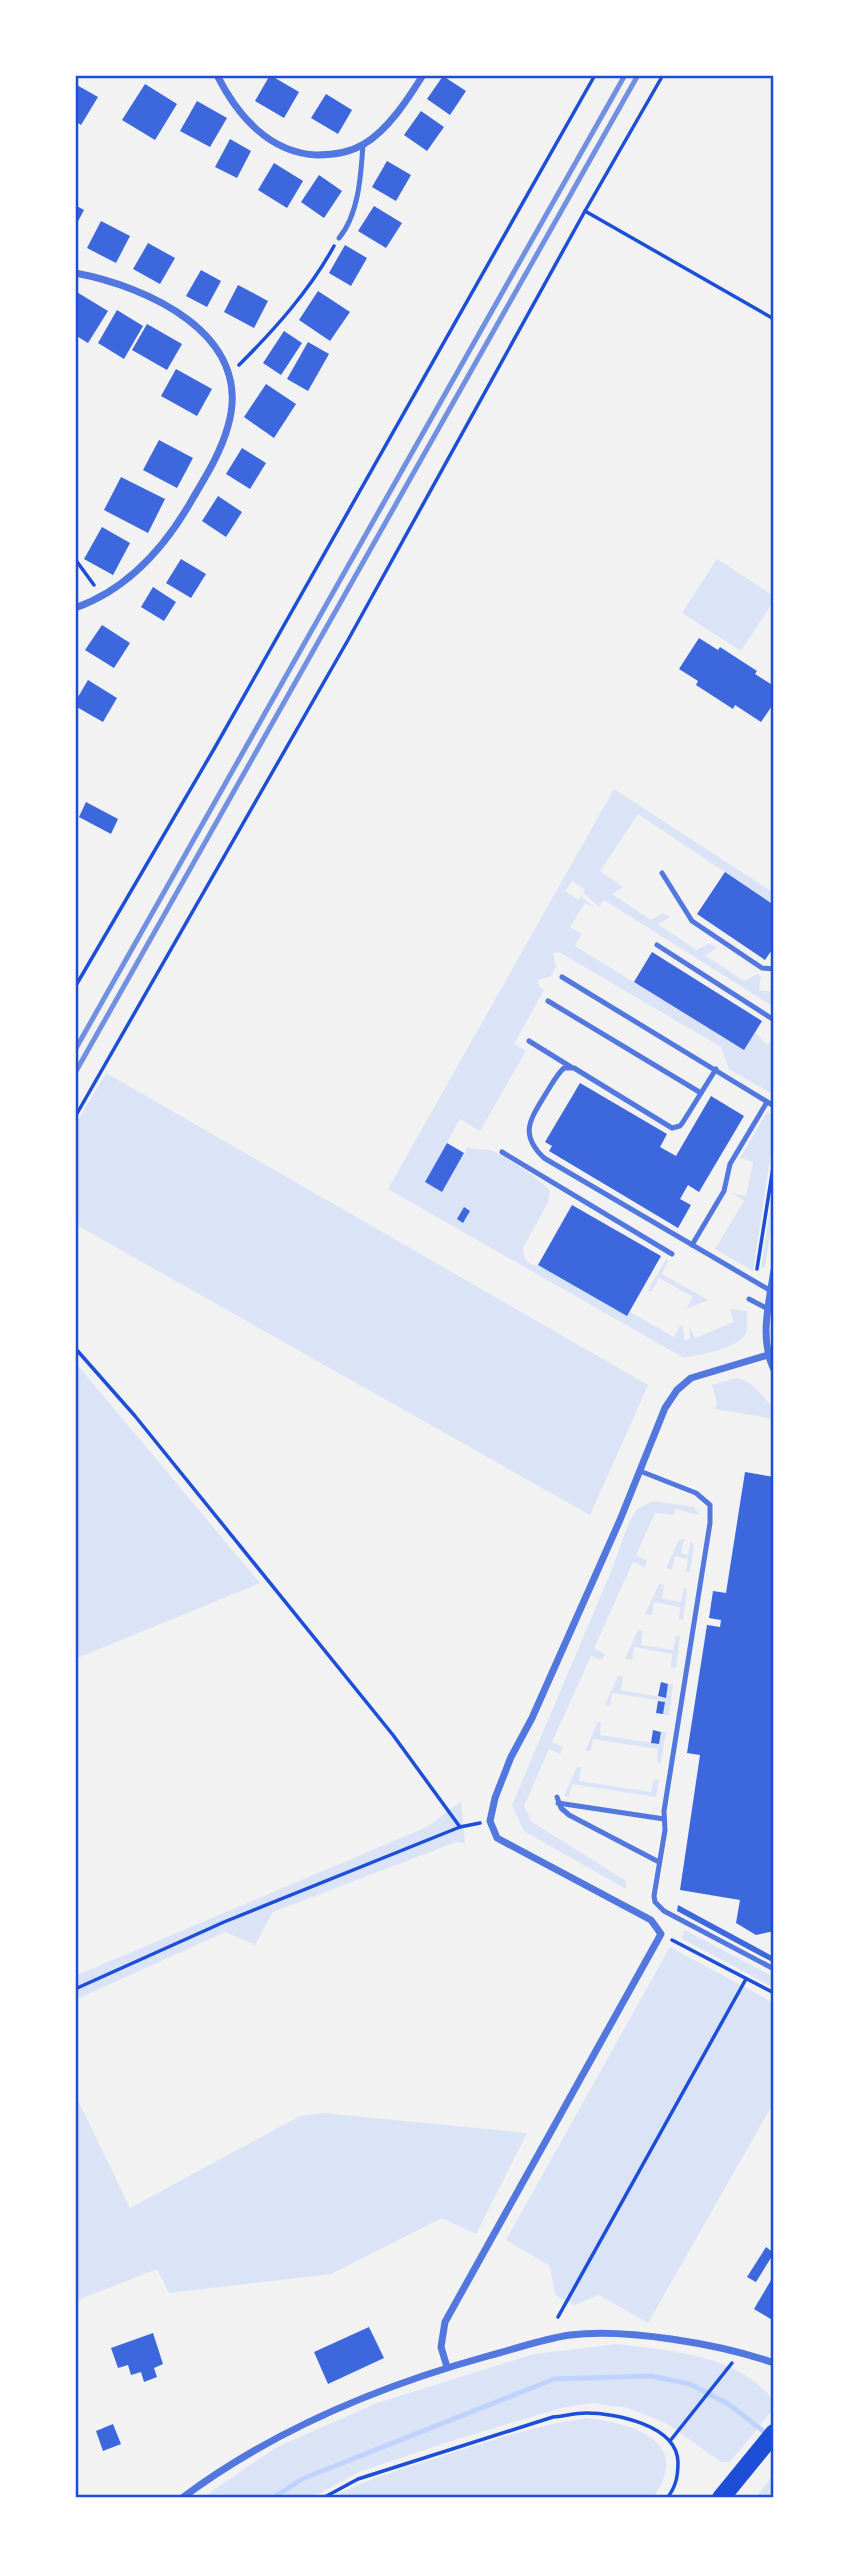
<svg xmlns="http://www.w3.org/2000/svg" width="849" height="2573" viewBox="0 0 849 2573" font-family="'Work Sans',sans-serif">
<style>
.green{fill:#dbe4f7}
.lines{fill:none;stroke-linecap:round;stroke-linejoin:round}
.stream{stroke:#bfd3fe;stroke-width:5}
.building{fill:#3d67dc}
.path{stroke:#1d4ed8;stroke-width:3.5}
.service{stroke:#5277de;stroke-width:5}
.minor{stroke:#5277de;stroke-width:7}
.primary{stroke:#1d4ed8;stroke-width:18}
.rail{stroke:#7290e2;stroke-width:5}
.neatline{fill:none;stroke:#1d4ed8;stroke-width:2.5}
</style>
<rect width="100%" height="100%" fill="#f2f2f2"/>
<g class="green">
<path d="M717,559L774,596V606L771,605L741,651L682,613Z"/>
<path d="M614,789L774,893V905L638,814L600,871L623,887L612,894L651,920L663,913L670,917L658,924L697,950L710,943L717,948L705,955L744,981L757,974L761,977L759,990L774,992V1007L604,900L599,907L583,893L585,889L572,881L565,891L578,900L581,896L597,910L585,903L570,927L582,934L575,946L744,1050L755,1032L767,1045L774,1039V1095L729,1069L721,1047L559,952L553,953L556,967L551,976L538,980L539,987L544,990L514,1044L526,1051L480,1131L460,1119L425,1182L442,1192L468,1147C476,1151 482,1148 490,1150C500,1153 545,1182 550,1191L548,1202L523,1248C524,1259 527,1265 538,1265L627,1316L630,1312L674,1337L680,1326H683L684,1340L690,1339L689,1326L695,1338L734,1322L730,1309L747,1311C747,1317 748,1327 746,1333C740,1348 699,1355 684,1358L388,1189Z"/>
<path d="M106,1073L648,1385L590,1515L75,1224V1125Z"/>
<path d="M767,1112L774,1116V1133L753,1271L715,1249L744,1201L732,1193L746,1196L753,1162L740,1158Z"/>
<path d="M774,1182V1210L765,1267L761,1268Z"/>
<path d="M666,1259L668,1261L662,1274L708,1300L686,1309L693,1297L659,1278L651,1292L648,1290Z"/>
<path d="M75,1362L260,1583L75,1659Z"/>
<path d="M736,1378C754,1381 762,1396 774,1408V1419L715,1409L717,1403L712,1385Z"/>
<path d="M653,1501L694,1507L699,1515L675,1509L674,1515L655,1513L636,1555L647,1561L645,1567L633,1562L594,1648L605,1654L602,1660L591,1656L552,1742L563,1747L560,1754L549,1749L524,1806L532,1822L626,1881V1889L524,1831L512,1805L610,1574L628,1525L637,1509Z"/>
<path d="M684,1539L681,1553L688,1555L691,1541L694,1545L690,1572H686L688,1559L675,1556L672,1570L666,1568L679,1540Z"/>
<path d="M659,1584L664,1585L662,1599L681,1602L684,1588L687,1589L683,1620L679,1619L680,1607L654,1602L652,1615L645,1614Z"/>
<path d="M638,1630L643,1631L641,1645L673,1650L676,1636H680L676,1668L671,1667L672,1654L634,1647L632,1660L625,1659Z"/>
<path d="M618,1676H623L621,1690L665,1698L668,1684H673L669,1716L663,1714L664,1701L612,1693L610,1706L605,1705Z"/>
<path d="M598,1721L601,1722L600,1735L659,1744L661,1732H666L661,1763L657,1762L658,1749L593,1739L591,1751H585Z"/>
<path d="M577,1767H581L579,1781L651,1792L654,1779L659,1780L656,1797L572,1784L569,1797L564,1796Z"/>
<path d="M461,1801L465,1843L456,1842L273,1912L255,1945L225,1932L75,2000V1976L429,1826Z"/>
<path d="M685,1930L774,1977V1988L681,1938Z"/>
<path d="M670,1947L774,2003V2102L648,2323L599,2295L575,2305L555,2295L550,2266L506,2240Z"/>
<path d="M75,2094L130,2208L300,2116L323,2113L527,2133L476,2234L442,2218L331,2274L169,2293L157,2269L75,2301Z"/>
<path d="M617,2344C668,2351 738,2354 772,2399L771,2412L730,2462H721L666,2423L628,2408L593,2403L561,2408L454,2440L359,2472L311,2498H202L275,2448L377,2403L534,2354Z"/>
<path d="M586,2418C632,2423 694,2441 653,2498H330C367,2478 406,2468 446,2455C492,2440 538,2425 586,2418Z"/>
<path d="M774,2474V2498H755Z"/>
</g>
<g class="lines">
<path class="stream" d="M273,2498L302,2479L554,2379L651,2376L690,2384L730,2405L768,2435"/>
</g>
<g class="building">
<path d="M270,75L299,92L284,118L255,101Z"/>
<path d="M443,76L466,91L450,115L427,99Z"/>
<path d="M75,84L98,97L81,125L75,121Z"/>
<path d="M145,84L177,104L155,140L122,120Z"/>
<path d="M326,94L352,110L338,134L311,118Z"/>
<path d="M197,101L227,118L210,147L180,131Z"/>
<path d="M421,111L444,127L427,151L404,135Z"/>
<path d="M230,139L251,151L237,178L215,167Z"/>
<path d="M387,161L411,175L396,201L372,187Z"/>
<path d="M274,163L303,181L287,208L258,190Z"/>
<path d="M319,175L342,191L324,218L301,202Z"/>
<path d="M75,205L84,210L75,227Z"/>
<path d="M374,206L402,223L386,248L358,231Z"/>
<path d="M101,221L130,236L116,263L87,248Z"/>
<path d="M148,243L175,258L160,284L133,269Z"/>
<path d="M345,245L367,258L351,286L329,273Z"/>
<path d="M201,270L221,281L207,307L186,296Z"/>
<path d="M238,285L268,301L254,328L224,312Z"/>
<path d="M75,291L108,311L88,343L75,335Z"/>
<path d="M318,291L350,312L330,341L299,320Z"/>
<path d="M117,310L143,326L124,359L98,343Z"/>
<path d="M147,324L182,344L167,370L132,350Z"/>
<path d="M284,331L302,343L281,375L263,363Z"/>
<path d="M308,342L329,354L308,391L287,379Z"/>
<path d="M176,369L212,389L197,416L161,396Z"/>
<path d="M266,384L296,404L274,438L244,417Z"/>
<path d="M159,440L193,458L177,488L143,470Z"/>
<path d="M242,448L266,463L250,489L226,474Z"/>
<path d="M121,477L165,499L148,533L104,510Z"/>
<path d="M218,496L242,512L226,537L202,521Z"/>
<path d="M102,527L130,543L113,575L84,559Z"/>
<path d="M181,559L206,574L191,598L166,583Z"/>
<path d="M153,587L176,602L164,621L141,607Z"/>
<path d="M102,625L130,643L114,668L85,650Z"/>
<path d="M699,638L718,650L720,647L757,671L755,674L774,686V703L761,722L735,705L733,709L696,685L698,681L679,669Z"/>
<path d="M88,680L117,698L103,722L75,706V702Z"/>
<path d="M86,802L118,819L111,834L79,817Z"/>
<path d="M725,872L774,905V947L765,960L697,914Z"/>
<path d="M652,952L762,1021L744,1050L634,982Z"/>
<path d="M580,1083L667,1134L660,1147L676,1156L711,1096L744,1116L699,1192L688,1185L680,1199L691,1205L678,1228L549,1151L552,1146L545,1142Z"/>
<path d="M447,1143L464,1153L442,1192L425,1182Z"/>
<path d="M572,1205L661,1256L627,1316L538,1265Z"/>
<path d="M464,1207L470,1211L463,1223L457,1219Z"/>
<path d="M745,1472L774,1477V1931L756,1935L736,1923L740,1900L680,1890L700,1755L687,1753L707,1625L720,1627L721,1620L709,1618L713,1591L726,1593Z"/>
<path d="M661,1682L668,1684L666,1698L658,1696Z"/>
<path d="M658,1701L665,1702L663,1714L656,1713Z"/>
<path d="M653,1730L661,1732L659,1744L651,1743Z"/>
<path d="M678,1905L774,1957V1963L677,1911Z"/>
<path d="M766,2247L774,2253L756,2282L747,2277Z"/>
<path d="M774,2275V2321L754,2309Z"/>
<path d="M369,2327L384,2358L328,2384L314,2352Z"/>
<path d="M153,2333L163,2364L154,2368L157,2377L144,2382L141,2372L131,2375L128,2365L118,2368L111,2348Z"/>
<path d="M113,2424L121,2444L103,2451L96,2431Z"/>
</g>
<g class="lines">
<g class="path">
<path d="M585,211L774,319"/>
<path d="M239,365C275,329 310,290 334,246"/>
<path d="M75,559L94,585"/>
<path d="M75,987L214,749L595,75"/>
<path d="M75,1117L348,640L585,211L663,75"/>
<path d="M757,1269L774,1161"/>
<path d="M75,1348L135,1416L393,1735L460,1827L480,1823"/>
<path d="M672,1940L774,1993"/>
<path d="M75,1989L224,1922L460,1827"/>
<path d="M558,2317L746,1979"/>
<path d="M670,2441L732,2363"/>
<path d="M323,2498L358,2479L553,2417C564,2416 575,2413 586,2413C615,2413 677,2425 678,2462C678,2476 676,2487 667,2498"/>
</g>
<g class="service">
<path d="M339,238C359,214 361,174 363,144"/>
<path d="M662,873L692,921L762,968L774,969"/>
<path d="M657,945L774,1020"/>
<path d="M562,977L774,1106"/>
<path d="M548,1001L701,1093"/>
<path d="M529,1041L571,1067"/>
<path d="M716,1069L683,1122L680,1126L672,1128L574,1068H564C556,1075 551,1086 545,1095C530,1120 519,1134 544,1158L771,1291"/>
<path d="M502,1152L672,1254"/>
<path d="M692,1245L724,1191L730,1164L767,1102"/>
<path d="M749,1299L768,1309"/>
<path d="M640,1471L696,1493L710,1505V1523L664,1811L665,1830L654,1896L655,1902L664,1911L774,1969"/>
<path d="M557,1797L561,1808L569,1815L659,1862"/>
<path d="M558,1803L664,1819"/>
</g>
<g class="minor">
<path d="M217,75C237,115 269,153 317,155C333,155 349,153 364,144C388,130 408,99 423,75"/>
<path d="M75,273C146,286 255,334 228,426C221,452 206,476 193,498C166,546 129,589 75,608"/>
<path d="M774,1270C769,1304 759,1338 774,1370"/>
<path d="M447,2367L441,2347L445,2322L661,1934L651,1920L497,1838L490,1821L495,1798L511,1757L532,1718L620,1520L665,1408L677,1390L691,1378L768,1355"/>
<path d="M182,2498C273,2430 379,2386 488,2356C515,2349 542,2339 570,2335C626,2328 720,2344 774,2363"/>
</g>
<path class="primary" d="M721,2498L774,2433"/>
<g class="rail">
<path d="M75,1050L625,75"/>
<path d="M75,1073L638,75"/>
</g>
</g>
<rect width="849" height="2573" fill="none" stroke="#ffffff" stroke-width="154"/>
<rect x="77" y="77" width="695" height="2419" class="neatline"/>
</svg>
